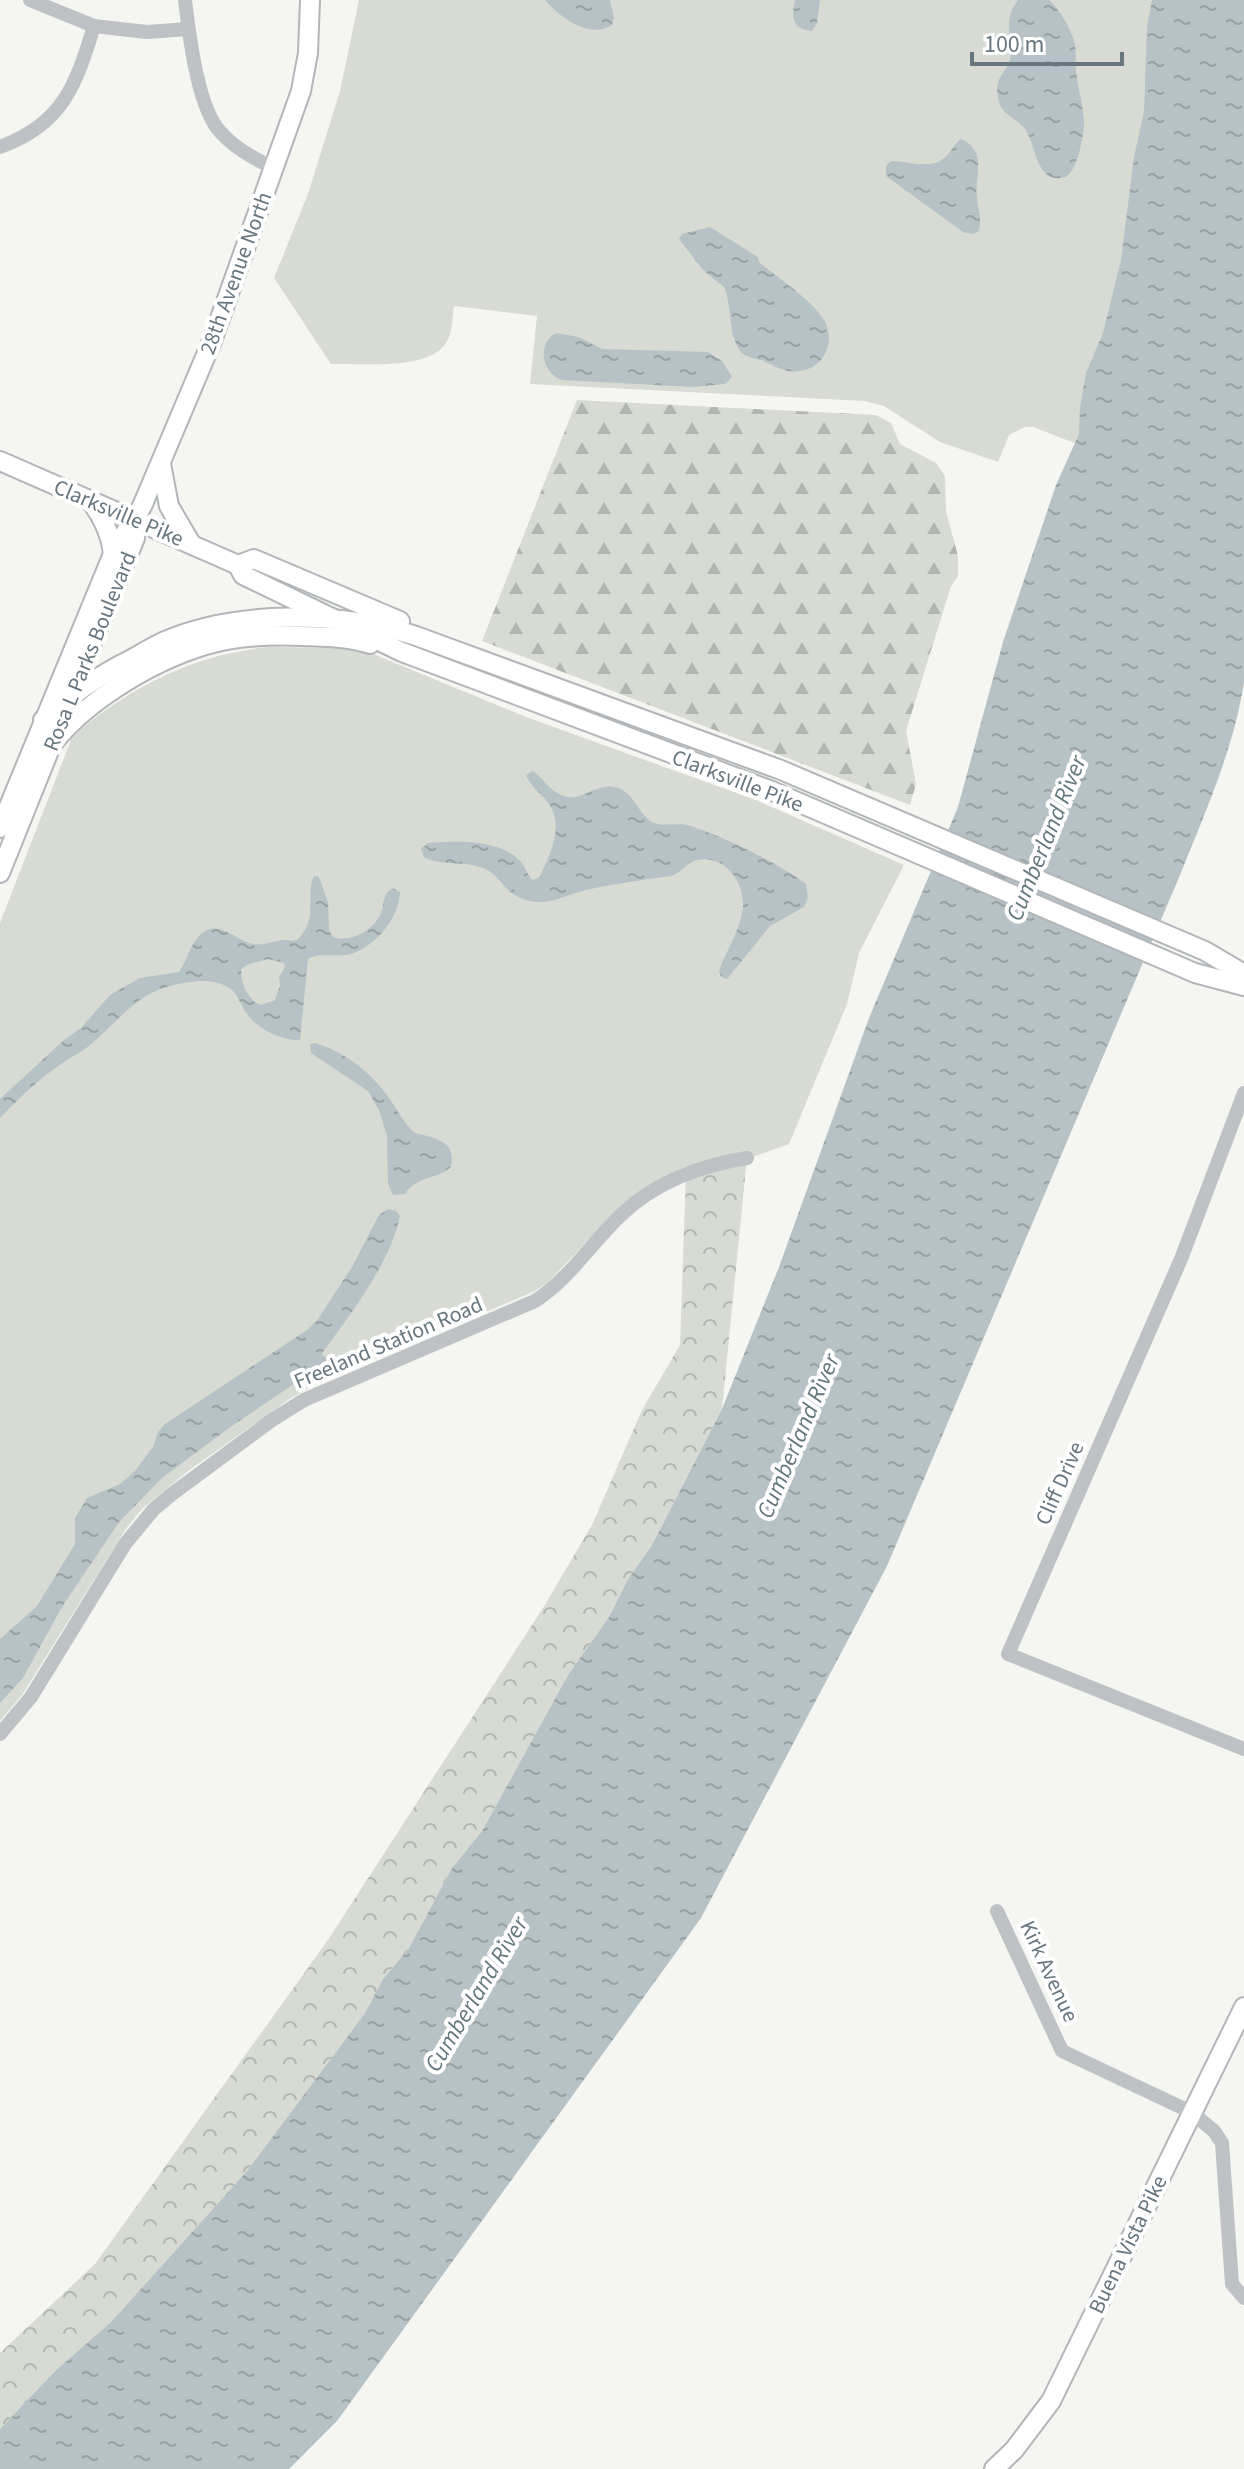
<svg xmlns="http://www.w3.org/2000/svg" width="1244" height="2469" viewBox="0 0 1244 2469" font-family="'Source Sans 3',sans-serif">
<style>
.grass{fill:#d7dbd3}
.forest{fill:url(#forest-firs)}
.park{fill:url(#park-crowns)}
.water{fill:url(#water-ripples);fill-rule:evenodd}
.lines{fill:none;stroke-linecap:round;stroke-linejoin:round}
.major-casing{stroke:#b2b6b9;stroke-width:22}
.minor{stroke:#bec2c5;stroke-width:14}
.major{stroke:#fff;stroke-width:18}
.labels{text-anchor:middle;stroke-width:8;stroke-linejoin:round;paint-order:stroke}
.street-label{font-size:22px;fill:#67767f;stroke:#fff}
.water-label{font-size:24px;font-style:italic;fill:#63777c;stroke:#fff}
</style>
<defs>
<pattern id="forest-firs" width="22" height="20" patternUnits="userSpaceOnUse" patternTransform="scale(2)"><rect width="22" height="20" fill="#d7dbd3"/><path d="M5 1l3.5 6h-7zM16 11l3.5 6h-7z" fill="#b2b6b0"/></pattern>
<pattern id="park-crowns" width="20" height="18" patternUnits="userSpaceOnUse" patternTransform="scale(2)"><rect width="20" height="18" fill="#d7dbd3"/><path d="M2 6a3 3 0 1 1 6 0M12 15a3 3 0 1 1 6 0" fill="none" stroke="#b2b6b0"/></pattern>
<pattern id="water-ripples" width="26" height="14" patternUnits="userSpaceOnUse" patternTransform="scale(2)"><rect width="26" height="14" fill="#b6c2c5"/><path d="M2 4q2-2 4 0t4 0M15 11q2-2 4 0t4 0" fill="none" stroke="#98a2a5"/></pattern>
</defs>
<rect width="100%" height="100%" fill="#f5f5f2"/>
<g class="grass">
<path d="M359,0H1171L1090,449L1033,427H1025L1009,435L998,462L940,442L884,406L865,401L530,384L537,316L454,306C452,317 453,333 446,343C428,371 361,363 331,364L274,278L308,194L340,91Z"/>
<path d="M268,647L352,648L366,651L526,717L756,800L904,865L859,953L847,1004L789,1144L624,1203L547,1283L533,1292L318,1383L291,1398L188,1471L143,1508L127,1527L22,1695L0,1721V923L71,740C85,724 101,713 119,701C166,671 212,653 268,647Z"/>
</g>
<path class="forest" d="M577,400L876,415L891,423L900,444L936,463L945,476L946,511L958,556V576L951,586L906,731L916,784L910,805L482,641Z"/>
<path class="park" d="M747,1158L722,1409L652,1545L627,1581L609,1617L568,1675L482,1831L452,1868L409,1948L383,1979L365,2013L247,2171L111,2322L55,2371L0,2429V2353L95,2264L328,1940L543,1608L592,1525L642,1410L680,1345L686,1173Z"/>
<g class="water">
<path d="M545,0H610L614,18L612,25C589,40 560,17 545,0Z"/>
<path d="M795,0H820L817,23L812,31C792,29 791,18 795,0Z"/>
<path d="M1018,0H1049C1060,10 1069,26 1074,41C1077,50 1075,61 1076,71C1078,89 1084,107 1084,125C1083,138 1077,176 1062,178C1035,182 1036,143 1025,129C1016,117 1001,116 998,98C994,75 1006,75 1010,59C1014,39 1001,22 1018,0Z"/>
<path d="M1152,0H1244V682C1234,748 1205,813 1180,875L887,1566L701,1918L337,2421L289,2469H0V2429L55,2371L111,2322L247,2171L365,2013L383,1979L409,1948L452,1868L482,1831L568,1675L609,1617L627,1581L652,1545L722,1409L779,1267L869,1018L958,807L1003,642L1056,485L1079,434L1080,407L1086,373L1103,333L1121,260L1134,157L1144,112L1147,27Z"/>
<path d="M961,139C989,152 974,176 977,198C978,210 982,219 979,231L973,234L963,232L886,176V166L891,161C907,161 929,170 943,159C951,153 953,145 961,139Z"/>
<path d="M710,227L758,257L759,262C777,277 812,300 824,320C836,340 825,369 799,371C786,373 776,367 764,361C758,359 746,358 741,352C727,334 733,308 724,287L703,270L679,239L682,234Z"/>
<path d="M556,333L579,337L602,349L708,352L722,361L732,377L725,384L693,387L562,380C542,373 536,344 556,333Z"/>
<path d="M533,771C543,778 549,790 561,795C581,804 594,783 614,787C633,791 636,809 649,820C660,829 677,821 691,826C730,840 773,860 806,884L808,897L804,907L770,926L727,979L721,977L719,971C726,951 742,927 743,906C744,881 724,854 697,860C686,863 681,873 671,876C643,880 613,884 586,890C565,895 548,907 526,900C502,893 503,876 483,868C463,860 442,867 424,857L421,849L428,843C457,841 501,838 522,863C525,868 528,875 532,880L539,878C551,852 566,824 546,800C538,791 530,786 526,775Z"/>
<path d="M314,876L319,877L328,902L329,930L333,937C351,943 376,930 382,910C385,900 382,895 393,888L400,892C399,918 376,946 351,954C337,958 321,951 308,959L300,1040C283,1041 257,1029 247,1014C241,1006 239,996 231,989C218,980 204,980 190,982C137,989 127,1014 90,1045C82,1052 73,1056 64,1062C41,1077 19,1098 0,1118V1099L64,1040L81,1028L110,995L140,978L179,972C187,961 190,944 201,934C218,918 236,941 253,944C263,946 273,941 284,940C291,940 296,943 301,936C318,914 305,893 314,876ZM268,959L284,963L285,967L279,977L280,986L275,1000L261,1005C248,1001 241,983 241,969L249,964Z"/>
<path d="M314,1043C344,1051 371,1072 389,1098C397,1109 404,1124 415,1133C435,1138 457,1141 451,1167C436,1180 416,1176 405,1194L393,1195L388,1184L387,1136L379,1110L368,1091L311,1053L310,1045Z"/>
<path d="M388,1209L396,1211L400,1216C391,1262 350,1315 323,1352L322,1356L332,1358L380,1345L316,1369L229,1428L162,1478L119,1522L62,1607L23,1678L0,1703V1639L37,1606L75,1544V1518L87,1498L120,1484L135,1471L153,1447L158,1432L165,1424L307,1330L318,1319L352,1267L379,1215Z"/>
</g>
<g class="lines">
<g class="major-casing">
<g id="major">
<path d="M0,461L238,565L243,575L402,652L772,791L1195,973L1244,986"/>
<path d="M161,464L169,506L190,542"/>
<path d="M90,500C102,516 111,533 113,554"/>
<path d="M238,565L254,559L400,621"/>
<path d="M70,696L135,538L136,520"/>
<path d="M43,720C66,697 93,680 122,664C136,657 150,648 165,641C237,610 342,611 416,636L781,770L1205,951L1244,974"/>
<path d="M53,743C90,697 160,656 217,642C245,635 275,635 303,636C325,637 348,637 370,644"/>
<path d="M0,828L113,554C121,535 135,522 143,504L212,341L301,91L308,53L310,0"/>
<path d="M0,873L57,731"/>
<path d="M994,2469L1014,2450L1051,2401L1244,2007"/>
</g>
</g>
<g class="minor">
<path d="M30,0L94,26L147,32L188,29"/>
<path d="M185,0C189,34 197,101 217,128C231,146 254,159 274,168"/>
<path d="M0,147C63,124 76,85 94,26"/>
<path d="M1244,1093L1181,1259L1008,1654L1244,1749"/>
<path d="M0,1734L31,1697L125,1544L154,1509L172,1494L272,1420L304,1400L535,1301C569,1279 590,1245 619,1217C653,1183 701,1165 747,1158"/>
<path d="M997,1911L1062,2051L1191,2112L1214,2131L1222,2143L1232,2284L1244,2298"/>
</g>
<use href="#major" class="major"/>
</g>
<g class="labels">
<g class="street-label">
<text transform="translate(235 273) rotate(-70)" y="8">28th Avenue North</text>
<text transform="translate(119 512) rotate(23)" y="8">Clarksville Pike</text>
<text transform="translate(89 651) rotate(-68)" y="8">Rosa L Parks Boulevard</text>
<text transform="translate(738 780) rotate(21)" y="8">Clarksville Pike</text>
<text transform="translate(388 1342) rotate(-23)" y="8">Freeland Station Road</text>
<text transform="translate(1059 1483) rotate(-66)" y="8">Cliff Drive</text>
<text transform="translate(1050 1971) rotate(65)" y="8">Kirk Avenue</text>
<text transform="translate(1127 2244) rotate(-64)" y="8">Buena Vista Pike</text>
</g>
<g class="water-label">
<text transform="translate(1046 838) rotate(-68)" y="8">Cumberland River</text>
<text transform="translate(798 1436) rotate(-67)" y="8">Cumberland River</text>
<text transform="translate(476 1994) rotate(-59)" y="8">Cumberland River</text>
</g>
</g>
<path d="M972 52v12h150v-12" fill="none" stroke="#67767f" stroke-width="4"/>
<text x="984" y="52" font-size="24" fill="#67767f" stroke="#ffffff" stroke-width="6" paint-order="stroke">100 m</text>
</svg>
